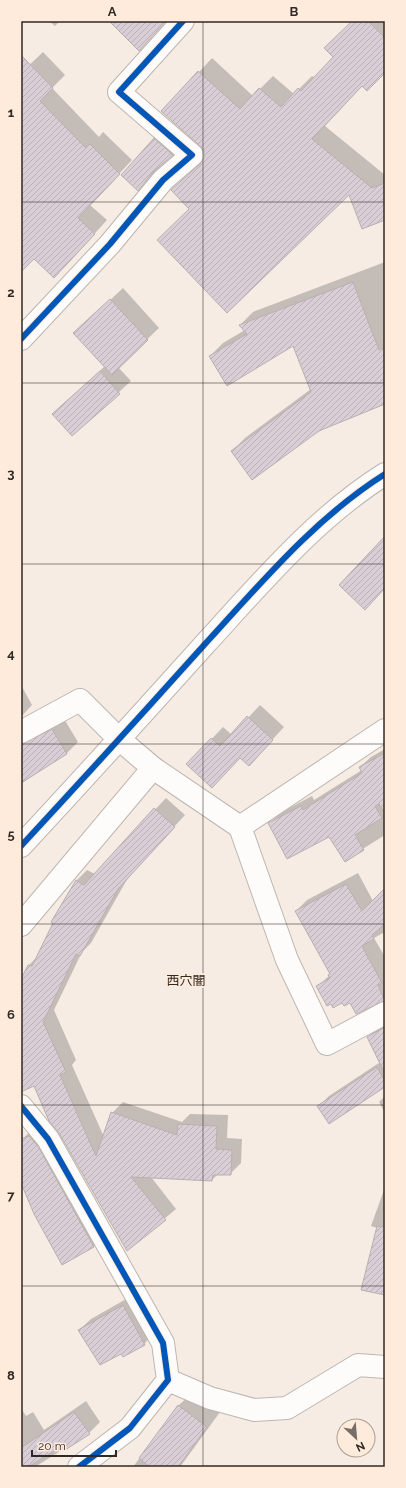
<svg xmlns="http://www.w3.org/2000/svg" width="406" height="1488" viewBox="0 0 406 1488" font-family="Raleway,'Noto Sans JP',sans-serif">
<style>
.shadow{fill:#0003}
.building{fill:url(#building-hatch);stroke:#b7b1b0}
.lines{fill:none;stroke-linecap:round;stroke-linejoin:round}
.minor-casing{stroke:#bdb6b0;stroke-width:24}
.minor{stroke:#fefcfb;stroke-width:22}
.cycleway-casing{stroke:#feebdc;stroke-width:8}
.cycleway{stroke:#0057b8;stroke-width:6}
.grid{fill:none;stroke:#312a24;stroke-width:1;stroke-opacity:0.55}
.labels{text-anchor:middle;stroke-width:3.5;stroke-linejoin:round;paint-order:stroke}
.neighbourhood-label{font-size:13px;fill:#312a24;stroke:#feebdc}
.neatline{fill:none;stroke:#312a24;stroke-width:1.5}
.grid-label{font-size:13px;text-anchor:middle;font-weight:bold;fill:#312a24}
</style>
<defs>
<pattern id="building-hatch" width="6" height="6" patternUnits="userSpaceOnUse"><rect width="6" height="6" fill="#d9cdd6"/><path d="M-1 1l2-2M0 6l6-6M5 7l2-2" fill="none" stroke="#bbb0b8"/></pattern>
</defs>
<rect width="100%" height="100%" fill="#f6ece4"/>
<g class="shadow">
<path d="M49,21H60L55,26Z"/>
<path d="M353,21H385V71L363,85L325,126L385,175V219L349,194L191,209L172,190L203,161L205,158V151L201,145L163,111L212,58L253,96L273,76L294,94L312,76L315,78L335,57Z"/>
<path d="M43,52L65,75L52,88L99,137L103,132L132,160L90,205L107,220L66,265L34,258L21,271V73Z"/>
<path d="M166,127L184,143L138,189L154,139Z"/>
<path d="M385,262V404L318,430L232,451L245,438L311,389L294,345L210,356L223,343L245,330L240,325L253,312Z"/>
<path d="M123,288L159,328L118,367L131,381L72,435L53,414L105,366L87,322Z"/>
<path d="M21,685L32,705L21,717Z"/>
<path d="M260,705L284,727L260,753L241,757L188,764L223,727L232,735Z"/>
<path d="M64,719L78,742L67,753L22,783L21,726Z"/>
<path d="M385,749V835L345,860L330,836L270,823L280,813L312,796L314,800L362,770L360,767L371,757Z"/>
<path d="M166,798L185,815L129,876L91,943L82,952L54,1010L76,1060L72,1065L104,1137L112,1113L123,1102L182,1122L190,1114L228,1115L227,1138L242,1139L241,1163L230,1174H218L212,1180L151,1177L176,1209L127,1250L34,1085L21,1083V982L29,965L38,956L76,881L87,870L95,874Z"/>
<path d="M358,873L373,901L385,889V932L374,938L385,957V1000L379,1001H351L318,986L331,974L296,911L307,900Z"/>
<path d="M385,1022V1048L368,1037Z"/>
<path d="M385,1059V1085L319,1106L329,1096Z"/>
<path d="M385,1096V1113L379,1102Z"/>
<path d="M33,1128L106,1234L94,1246L63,1263L21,1180L22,1140Z"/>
<path d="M385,1187V1294L377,1228L371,1226Z"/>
<path d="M135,1294L156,1332L144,1344L121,1352L79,1330L91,1319Z"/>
<path d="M193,1392L220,1412L180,1467H133L178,1406Z"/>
<path d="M86,1401L100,1422L89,1433L35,1467H21V1408L26,1416L33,1412L44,1430Z"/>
</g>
<g class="building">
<path d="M109,21H166L139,51Z"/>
<path d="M352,21H368L385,38V73L367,91L362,86L312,139L372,188L385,183V220L362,229L349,195L227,313L157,240L189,209L171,190L200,164L204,158V151L200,146L161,111L198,71L240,109L259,88L281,107L298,88L301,91L333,57L324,48Z"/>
<path d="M21,55L53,88L40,101L86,148L90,144L120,174L78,218L95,234L54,278L34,259L21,272Z"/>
<path d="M154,138L173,155L153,172L138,191L121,175Z"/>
<path d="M353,282L379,350L385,347V404L319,431L252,480L231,451L311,392L293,346L227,386L209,356L247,334L239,325Z"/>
<path d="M110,299L148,340L112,375L73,333Z"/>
<path d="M100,371L120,394L72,436L52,414Z"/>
<path d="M385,536V588L365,610L339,585Z"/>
<path d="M247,716L273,740L249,766L240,758L212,788L186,764L211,738L220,746Z"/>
<path d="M52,729L67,754L21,783V744Z"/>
<path d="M385,753V814L379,804L375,806L382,818L355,835L364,850L345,862L329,837L287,859L268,823L301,806L303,810L362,773L359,767Z"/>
<path d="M154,808L175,827L118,889L80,956L76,954L43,1022L66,1072L60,1075L96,1156L111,1112L177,1135L178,1124L217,1126L216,1149L232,1150L231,1175H213L212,1181L131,1177L166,1220L127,1251L59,1133L49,1121L34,1086L21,1092V979L28,965L32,966L53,923L51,922L76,880L84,885Z"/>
<path d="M346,884L362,911L385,888V924L372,935L374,939L363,945V948L382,983L378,985L385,1001L356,1014L350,1003L344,1006L342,1003L333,1008L331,1004L327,1006L316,986L330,978L328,975L330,974L295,911Z"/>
<path d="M385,1027V1074L367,1037Z"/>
<path d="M377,1067L385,1082V1087L329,1124L317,1106Z"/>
<path d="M29,1136L38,1146L94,1247L62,1265L34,1214L21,1183V1139Z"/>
<path d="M377,1226L385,1227V1295L361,1290Z"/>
<path d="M123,1305L145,1345L123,1357L121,1354L100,1365L78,1330Z"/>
<path d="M178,1405L207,1427L178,1467H150L139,1458Z"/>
<path d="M74,1412L90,1434L65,1450L62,1446L28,1467H21V1448Z"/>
</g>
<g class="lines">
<g class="minor-casing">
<g id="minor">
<path d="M21,339L110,244L163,180L192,155L119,92L183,21"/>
<path d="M21,732L80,700L119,739L153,768"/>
<path d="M240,827L287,960L327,1044L385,1013"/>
<path d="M21,846C83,779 144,712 205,644C261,583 315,518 385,474"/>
<path d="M21,925L153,768L240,827L385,730"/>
<path d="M21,1106L48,1139L163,1343L168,1380L130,1428L79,1467"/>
<path d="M168,1380L210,1398L254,1410L287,1408L358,1365L385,1367"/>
</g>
</g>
<use href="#minor" class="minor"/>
<g class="cycleway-casing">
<g id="cycleway">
<path d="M21,339L110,244L163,180L192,155L119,92L183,21"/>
<path d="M21,846C83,779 144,712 205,644C261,583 315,518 385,474"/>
<path d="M21,1106L48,1139L163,1343L168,1380L130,1428L79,1467"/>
</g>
</g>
<use href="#cycleway" class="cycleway"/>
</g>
<path class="grid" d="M203,21V1467M21,202H385M21,383H385M21,564H385M21,744H385M21,924H385M21,1105H385M21,1286H385"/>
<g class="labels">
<g class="neighbourhood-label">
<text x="186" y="985">西穴闇</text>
</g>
</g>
<rect width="406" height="1488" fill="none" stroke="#feebdc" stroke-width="44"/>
<g transform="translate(356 1438) rotate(154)"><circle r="19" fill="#feebdc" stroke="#ac9e92"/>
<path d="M0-3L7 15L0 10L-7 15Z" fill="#766e67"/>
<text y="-6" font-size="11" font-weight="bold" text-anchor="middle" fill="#312a24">N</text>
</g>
<path d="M32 1450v6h84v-6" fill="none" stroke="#312a24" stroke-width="2"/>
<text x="38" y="1450" font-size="12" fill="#312a24" stroke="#feebdc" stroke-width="3" paint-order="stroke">20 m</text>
<rect x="22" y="22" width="362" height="1444" class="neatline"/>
<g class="grid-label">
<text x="112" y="16">A</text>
<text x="294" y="16">B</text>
<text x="11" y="117">1</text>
<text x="11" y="297">2</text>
<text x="11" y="478">3</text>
<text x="11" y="658">4</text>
<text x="11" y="839">5</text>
<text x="11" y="1019">6</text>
<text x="11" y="1200">7</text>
<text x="11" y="1380">8</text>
</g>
</svg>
